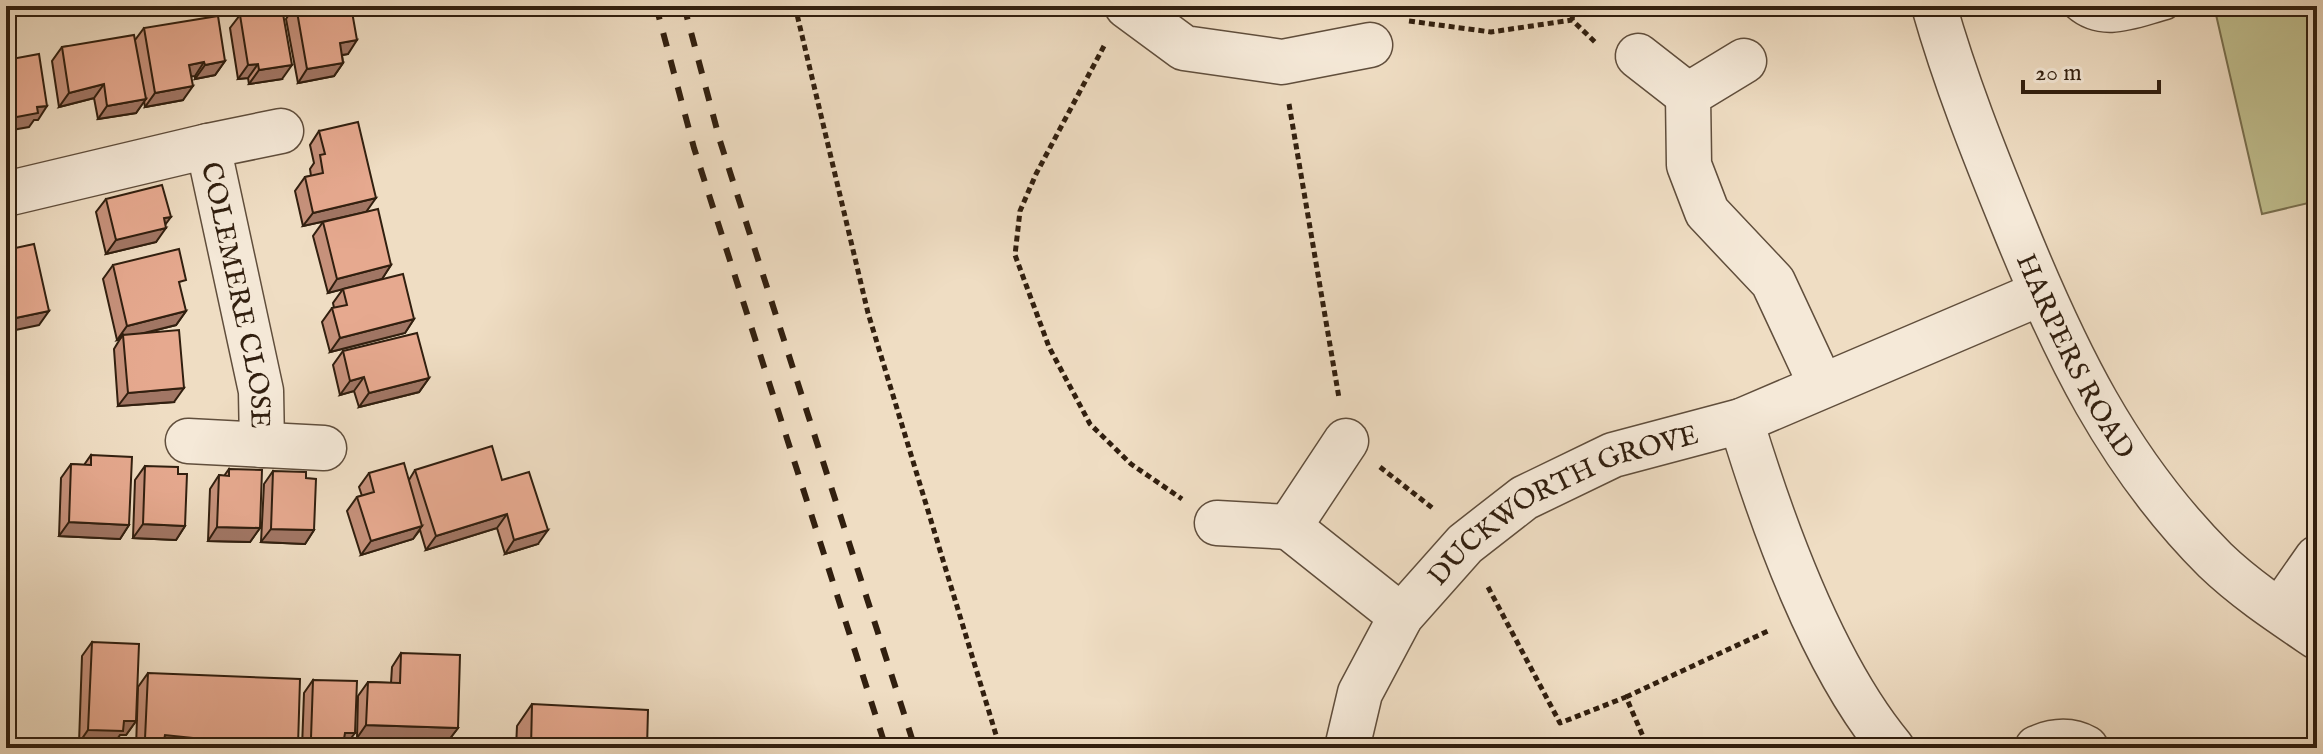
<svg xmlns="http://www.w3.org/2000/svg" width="2323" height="754" viewBox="0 0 2323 754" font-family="'IM FELL English',serif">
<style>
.green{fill:#c0bf8f;stroke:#786f4f;stroke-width:2}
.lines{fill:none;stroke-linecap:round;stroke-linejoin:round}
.service-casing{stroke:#604e3c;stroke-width:29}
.minor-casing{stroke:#604e3c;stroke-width:47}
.tertiary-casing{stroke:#604e3c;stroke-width:47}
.path{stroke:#311f0f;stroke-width:5;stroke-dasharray:6 4;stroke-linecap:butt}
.service{stroke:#f5e9d8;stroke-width:26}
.minor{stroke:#f5e9d8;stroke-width:44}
.tertiary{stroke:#f5e9d8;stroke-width:44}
.rail{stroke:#311f0f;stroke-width:6;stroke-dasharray:14 14;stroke-linecap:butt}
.wall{fill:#c6917b;stroke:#311f0f;stroke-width:2}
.shaded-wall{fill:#a17664;stroke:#311f0f;stroke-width:2}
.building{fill:#e6a98f;stroke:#311f0f;stroke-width:2}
.labels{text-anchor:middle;stroke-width:7;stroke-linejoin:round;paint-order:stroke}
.street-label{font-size:28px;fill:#311f0f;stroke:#f5e9d8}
</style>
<rect width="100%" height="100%" fill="#efddc3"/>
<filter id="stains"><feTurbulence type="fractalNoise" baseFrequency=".0025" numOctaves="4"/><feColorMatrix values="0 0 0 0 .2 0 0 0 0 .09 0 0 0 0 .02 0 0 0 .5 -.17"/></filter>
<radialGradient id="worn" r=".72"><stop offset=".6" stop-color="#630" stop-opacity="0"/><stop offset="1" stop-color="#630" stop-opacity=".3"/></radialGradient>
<path class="green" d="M2214,6H2317V201L2262,214Z"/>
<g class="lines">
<g class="service-casing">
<path id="service" d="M2076,6C2103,30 2135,14 2166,6"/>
</g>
<g class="minor-casing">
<g id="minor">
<path d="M1127,6L1184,48L1282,62L1370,45"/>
<path d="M1638,56L1688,95"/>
<path d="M1744,61L1688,95L1689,165L1707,212L1773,282L1821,385"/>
<path d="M208,146L281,131"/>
<path id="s1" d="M6,194L208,146L261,391L262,445"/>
<path d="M1741,421C1773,526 1822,664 1892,748"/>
<path d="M188,441L324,448"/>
<path d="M1217,523L1289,527L1346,441"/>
<path d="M1289,527L1401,616"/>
<path d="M2280,611L2317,558"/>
<path id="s2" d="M1347,748L1360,693L1401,616L1465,544L1524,498L1613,455L1741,421L2041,293"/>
<path d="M2037,748C2053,741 2070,739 2086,748"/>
</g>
</g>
<g class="tertiary-casing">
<g id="tertiary">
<path id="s3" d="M1934,6C1955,80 1984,153 2013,224C2064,350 2117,462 2215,560C2245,589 2283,614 2317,637"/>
</g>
</g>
<g class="path">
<path d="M795,6L868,313L1000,748"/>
<path d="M1572,20L1574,6"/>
<path d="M1409,21L1491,32L1572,20L1596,43"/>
<path d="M1104,46L1036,174L1020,211L1015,255L1049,347L1090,424L1131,464L1182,499"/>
<path d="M1289,104L1339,398"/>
<path d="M1380,467L1435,510"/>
<path d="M1488,587L1560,723L1626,697L1648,748"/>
<path d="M1626,697L1770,630"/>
</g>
<use href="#service" class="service"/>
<use href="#minor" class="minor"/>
<use href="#tertiary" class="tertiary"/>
<g class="rail">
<path d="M656,6L694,148L886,748"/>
<path d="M684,6L720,141L915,748"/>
</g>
</g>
<g class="wall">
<path d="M295,6H351L348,54L342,55L343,63L334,76L298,83L286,19Z"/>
<path d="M240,15L282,79L249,84L248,78L238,79L230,28Z"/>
<path d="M144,28L225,61L215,75L195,79V76H191L183,100L145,107L144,101L136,113L98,119L94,98L59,107L52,61L62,47L135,40Z"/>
<path d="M319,131L366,212L391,265L382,279L328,293L313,236L323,222L361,213L303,226L295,191L305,177L311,176L310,169L314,163L310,145Z"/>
<path d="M106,199L165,225L156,242L106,254L96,212Z"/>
<path d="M113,265L186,311L176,325L144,333L174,402L118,406L114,349L120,339L117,340L103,279Z"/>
<path d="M343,289L414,319L405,333L330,352L322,322L332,308H334L333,303Z"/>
<path d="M343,351L429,378L419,392L359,407L354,391L340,395L333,365Z"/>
<path d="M91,455L129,525L120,539L59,536L61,478L71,464L84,465Z"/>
<path d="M145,466L178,474L185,526L176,540L133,538L135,480Z"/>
<path d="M229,469L260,528L250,542L208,541L210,489L219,475L224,476Z"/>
<path d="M415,470L502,480L538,544L505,554L497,528L426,550L420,530L413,539L361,555L347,511L357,497L362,496L359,487L369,473L409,480Z"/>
<path d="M273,471L314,530L305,544L261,542L264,484Z"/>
<path d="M92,642L136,721L126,735H120L113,745L79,743L82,656Z"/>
<path d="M401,653L458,728L448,741L357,738L358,696L368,682L391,683L392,667Z"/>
<path d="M148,673L297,748H136L138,687Z"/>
<path d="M313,680L345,746H339L338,748H302L304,693Z"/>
<path d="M532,704L647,748H516L517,726Z"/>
</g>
<g class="shaded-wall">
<path d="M357,40L348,54L330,57L340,43Z"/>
<path d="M225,61L215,75L195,79L205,65Z"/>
<path d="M204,62L195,76L179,78L189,65Z"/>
<path d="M343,63L334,76L298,83L307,69Z"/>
<path d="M258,64L248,78L238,79L248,65Z"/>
<path d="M292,65L282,79L249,84L259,70Z"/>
<path d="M104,84L94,98L59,107L69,93Z"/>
<path d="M193,86L183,100L145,107L155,93Z"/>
<path d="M146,99L136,113L98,119L107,106Z"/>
<path d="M47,106L38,120H34L29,127L6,131V119L37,107Z"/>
<path d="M376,198L366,212L303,226L313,213Z"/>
<path d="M171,217L162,229L166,228L156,242L106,254L116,240L164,218Z"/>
<path d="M391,265L382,279L328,293L337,279Z"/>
<path d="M49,311L39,325L6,332V320Z"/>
<path d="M186,311L176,325L124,338L123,335L120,339L117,340L127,326Z"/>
<path d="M414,319L405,333L330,352L340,338Z"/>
<path d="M364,377L354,391L340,395L350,381Z"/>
<path d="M429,378L419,392L359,407L369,393Z"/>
<path d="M184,388L174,402L118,406L128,393Z"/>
<path d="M507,514L497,528L426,550L436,536Z"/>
<path d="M69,522L129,525L120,539L59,536Z"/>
<path d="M143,524L185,526L176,540L133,538Z"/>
<path d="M422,526L413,539L361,555L371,541Z"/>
<path d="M217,527L260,528L250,542L208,541Z"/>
<path d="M271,529L314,530L305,544L261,542Z"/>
<path d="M548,530L538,544L505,554L514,540Z"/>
<path d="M124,721H136L126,735H120L113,745L79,743L88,730Z"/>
<path d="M366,725L458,728L448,741L357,738Z"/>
<path d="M345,733H355L345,746H339L338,748H304L311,738Z"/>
<path d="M165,735L241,738L279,739L273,748H139L145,739Z"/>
<path d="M279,745L298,746L297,748H277Z"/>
</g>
<g class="building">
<path d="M296,6H351L357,40L340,43L343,63L307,69Z"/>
<path d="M282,8L292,65L259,70L258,64L248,65L240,15Z"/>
<path d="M218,16L225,61L205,65L204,62L189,65L193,86L155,93L144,28Z"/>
<path d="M134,35L146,99L107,106L104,84L69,93L62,47Z"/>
<path d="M39,54L47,106L37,107L38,113L6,119V60Z"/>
<path d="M358,122L376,198L313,213L305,177L323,173L320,155L325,154L319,131Z"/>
<path d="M162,185L171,217L164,218L166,228L116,240L106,199Z"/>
<path d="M378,209L391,265L337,279L323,222Z"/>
<path d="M34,244L49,311L6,320V250Z"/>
<path d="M179,249L186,280L179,282L186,311L127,326L113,265Z"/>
<path d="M403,274L414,319L340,338L332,308L347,305L343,289Z"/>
<path d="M179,330L184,388L128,393L123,335Z"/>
<path d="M417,333L429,378L369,393L364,377L350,381L343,351Z"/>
<path d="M492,446L502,480L529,472L548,530L514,540L507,514L436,536L415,470Z"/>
<path d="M91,455L132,457L129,525L69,522L71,464L91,465Z"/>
<path d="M404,463L422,526L371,541L357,497L374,492L369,473Z"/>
<path d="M145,466L178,467V474H187L185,526L143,524Z"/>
<path d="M229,469L262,470L260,528L217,527L219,475L229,476Z"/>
<path d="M273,471L306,472V478L316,479L314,530L271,529Z"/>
<path d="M6,588H11L9,649H6Z"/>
<path d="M92,642L139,644L136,721H124L123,731L88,730Z"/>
<path d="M401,653L460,655L458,728L366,725L368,682L400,683Z"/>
<path d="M148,673L300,679L298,746L279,745V739L241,738V743L165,735L164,740L145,739Z"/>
<path d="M313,680L357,681L355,733H345L344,739L311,738Z"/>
<path d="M532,704L648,710L647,748H531Z"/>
</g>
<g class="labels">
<g class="street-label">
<text dy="10" stroke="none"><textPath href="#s1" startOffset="360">COLEMERE CLOSE</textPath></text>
<text dy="10" stroke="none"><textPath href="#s3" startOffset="378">HARPERS ROAD</textPath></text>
<text dy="10" stroke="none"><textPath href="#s2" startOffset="346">DUCKWORTH GROVE</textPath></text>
</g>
</g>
<rect width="2323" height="754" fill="none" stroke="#efddc3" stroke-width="32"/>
<rect x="8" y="8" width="2307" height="738" fill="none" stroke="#311f0f" stroke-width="4"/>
<rect x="16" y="16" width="2291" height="722" fill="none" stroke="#311f0f" stroke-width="2"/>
<path d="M2023 80v12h136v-12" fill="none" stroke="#311f0f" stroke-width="4"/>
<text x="2035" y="80" font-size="24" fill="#311f0f" stroke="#f5e9d8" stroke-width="6" paint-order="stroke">20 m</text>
<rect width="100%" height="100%" filter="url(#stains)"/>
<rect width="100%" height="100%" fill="url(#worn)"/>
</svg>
